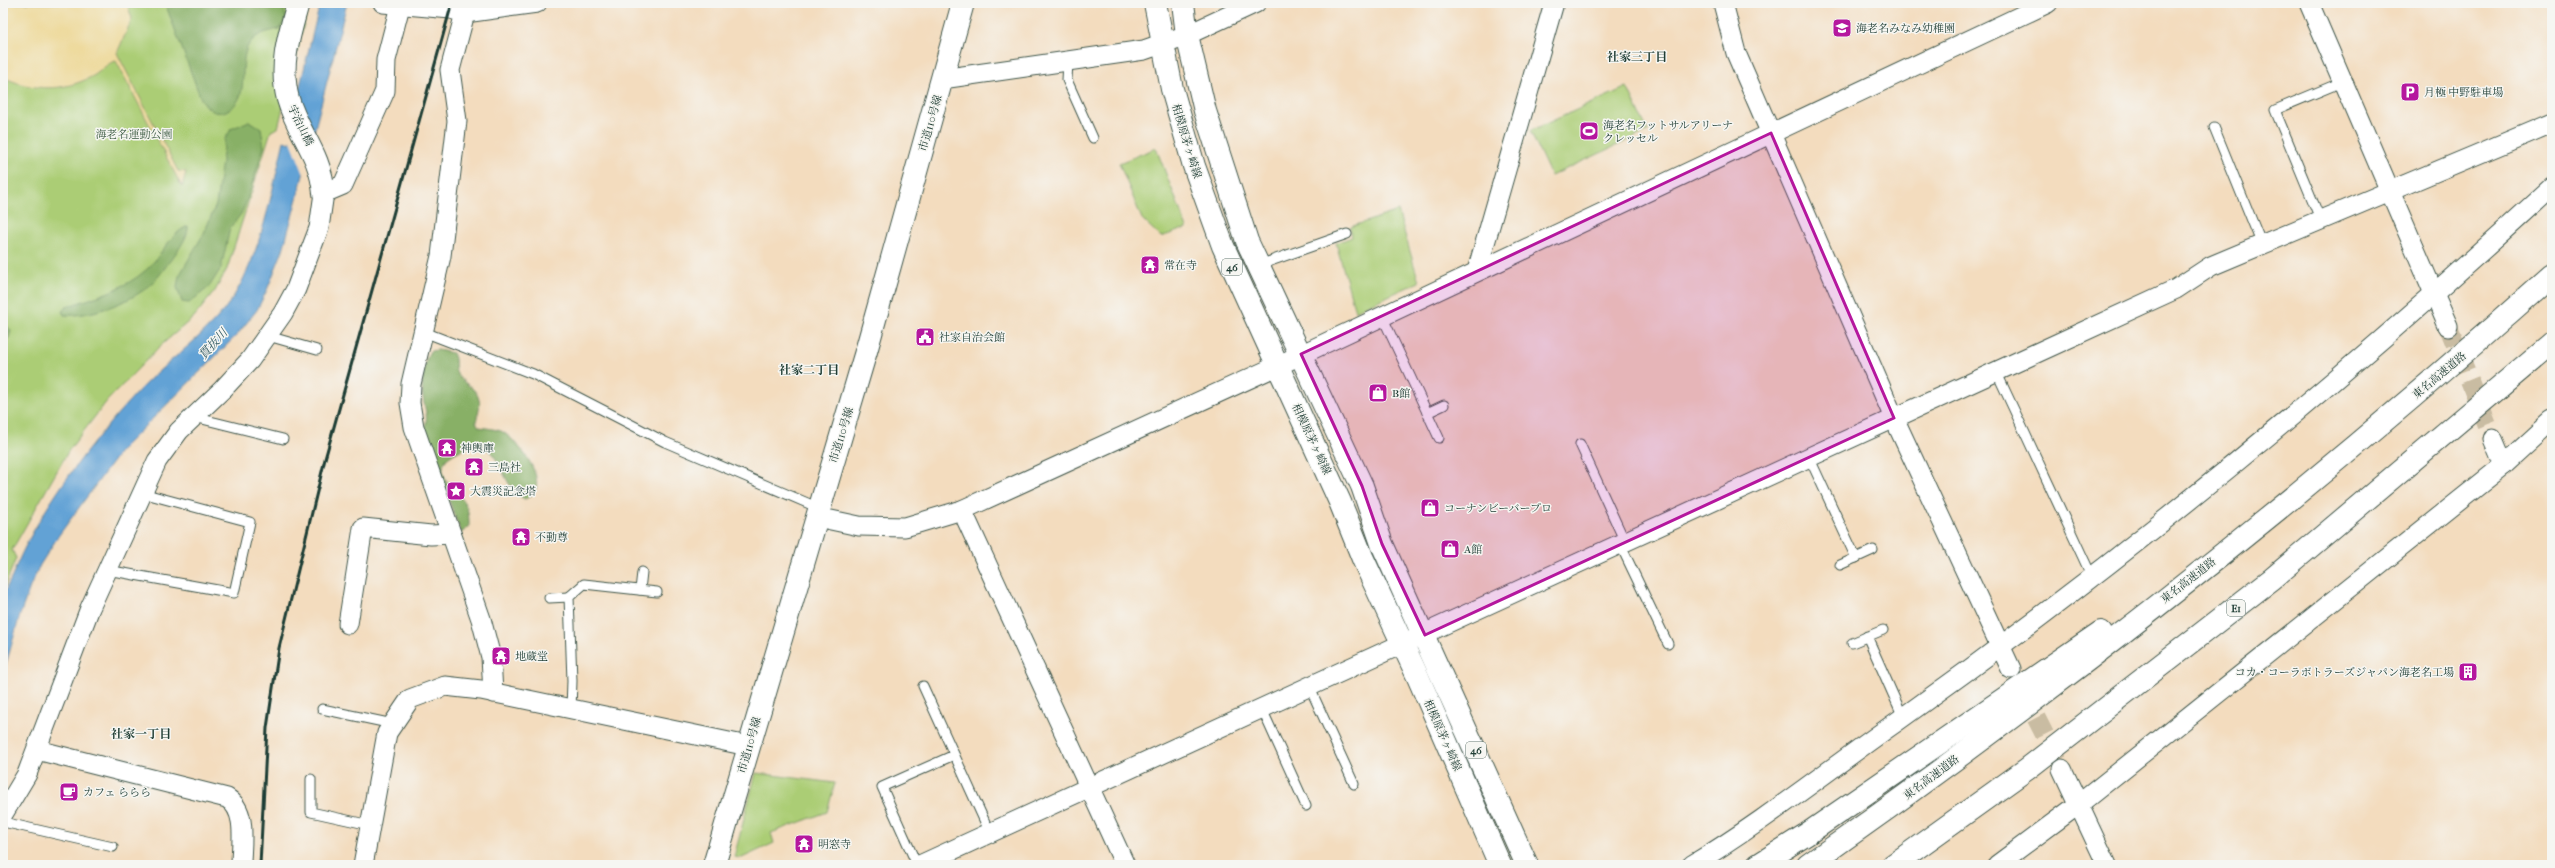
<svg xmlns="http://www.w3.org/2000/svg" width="2555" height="868" viewBox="0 0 2555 868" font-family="'IM FELL French Canon','Noto Serif JP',serif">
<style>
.green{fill:#abcd75;stroke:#658554}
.forest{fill:#88b066;stroke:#54764d}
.sand{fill:#eeda9e;stroke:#868c69}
.water{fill:#62a2d5;stroke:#407084}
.pier{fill:#f3dcbe}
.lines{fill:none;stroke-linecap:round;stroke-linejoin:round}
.minor-tunnel{stroke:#c9bca2;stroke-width:19;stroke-dasharray:19 10;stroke-linecap:butt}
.service-casing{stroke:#3f5549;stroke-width:11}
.minor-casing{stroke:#3f5549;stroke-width:21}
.tertiary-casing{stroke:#3f5549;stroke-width:24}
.primary-casing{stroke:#3f5549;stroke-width:24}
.motorway-casing{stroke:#3f5549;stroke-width:24}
.service{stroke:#fff;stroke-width:9}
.minor{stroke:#fff;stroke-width:19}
.tertiary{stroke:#fff;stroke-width:22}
.primary{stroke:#fff;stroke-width:22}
.motorway{stroke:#fff;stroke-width:22}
.rail{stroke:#1f3d34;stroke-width:3}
.marked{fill:#b5179e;fill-opacity:0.2;stroke:#b5179e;stroke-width:3;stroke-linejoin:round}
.labels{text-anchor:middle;stroke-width:3;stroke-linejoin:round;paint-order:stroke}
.shield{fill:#f6f6f2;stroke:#60746d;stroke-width:1}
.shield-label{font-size:10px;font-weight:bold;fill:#1f3d34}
.poi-label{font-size:11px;fill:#1f3d34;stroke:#f6f6f2;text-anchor:start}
.street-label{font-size:11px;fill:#1f3d34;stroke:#f6f6f2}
.park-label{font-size:11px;fill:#3b5a41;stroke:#f6f6f2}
.neighbourhood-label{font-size:12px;font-weight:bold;fill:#1f3d34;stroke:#f6f6f2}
.water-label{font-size:12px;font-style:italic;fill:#335b64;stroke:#f6f6f2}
</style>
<rect width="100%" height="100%" fill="#f6f6f2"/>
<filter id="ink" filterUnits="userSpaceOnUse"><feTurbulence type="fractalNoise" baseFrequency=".025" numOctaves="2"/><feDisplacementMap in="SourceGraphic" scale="8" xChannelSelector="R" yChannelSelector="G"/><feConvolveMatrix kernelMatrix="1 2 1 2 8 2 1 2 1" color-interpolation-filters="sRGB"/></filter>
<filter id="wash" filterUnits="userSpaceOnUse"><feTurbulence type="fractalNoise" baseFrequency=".012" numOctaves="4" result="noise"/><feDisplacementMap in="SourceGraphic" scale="16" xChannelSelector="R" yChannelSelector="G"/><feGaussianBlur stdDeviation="0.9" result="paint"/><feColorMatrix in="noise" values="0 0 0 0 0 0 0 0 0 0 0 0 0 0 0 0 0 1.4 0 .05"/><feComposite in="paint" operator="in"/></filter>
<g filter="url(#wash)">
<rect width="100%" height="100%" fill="#f3dcbe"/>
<g class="green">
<path d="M3,3H309L278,128L271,131L227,269L215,291L194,317L159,347L107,401L69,450L12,550L16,558L3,591Z"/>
<path d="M1627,87L1648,131L1551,176L1530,131Z"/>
<path d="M1156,148L1187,228L1161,237L1142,219L1119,163Z"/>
<path d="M1398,211L1419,282L1355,311L1336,243L1352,237L1350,227Z"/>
<path d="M756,773L835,783L827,812L771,833L774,843L742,858L734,857Z"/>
</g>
<g class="forest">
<path d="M165,3L283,5L286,19L279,29C267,32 257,33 249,44C236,64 253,99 226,111C213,116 208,108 201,99Z"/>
<path d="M249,121L261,128L264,147L247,200L241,214L230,228L221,268L209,287L189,303L182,302L177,287L179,276L204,233L216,205L225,139L231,129Z"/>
<path d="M188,226C189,234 181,246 176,253C167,264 159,278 148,287C127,303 90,317 64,315L62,311L66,307C94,297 124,290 146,270C161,257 170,233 188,226Z"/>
<path d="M3,322L11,330L9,338L3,342Z"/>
<path d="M438,350L453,353C457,361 454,364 456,371C460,384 477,386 479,400C481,406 477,416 476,422L479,427C486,428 495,429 501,431C517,439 556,487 525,499C497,488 503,427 457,452C450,456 444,459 443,467C441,483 458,491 465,504C469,511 469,519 469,527L461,533L424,431C429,415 425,412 423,397C421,386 424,360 430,351Z"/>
</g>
<path class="sand" d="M3,3H127L132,19L117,53L178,171L186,172L182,187L116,61C106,63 102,71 93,76C64,92 32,91 3,77Z"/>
<path class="water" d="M320,3H347L298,195L283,250L267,290L257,310L237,335L122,449L59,535L40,565L30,587L20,615L3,675C3,655 0,615 3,597C5,590 9,583 12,577C35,513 99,431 147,382C175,355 210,332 232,299C262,252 271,194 284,141L290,143L298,94Z"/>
<path class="pier" d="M296,95L315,135L305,177L289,136Z"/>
</g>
<g filter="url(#ink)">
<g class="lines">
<g class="minor-tunnel">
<path d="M2448,326L2493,439"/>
<path d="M2023,692L2062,769"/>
</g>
<g class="service-casing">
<g id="service">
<path d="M1068,62L1067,80L1093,138"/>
<path d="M2214,127L2262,245"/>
<path d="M2321,221L2275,110L2342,82"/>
<path d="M1259,265L1347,234"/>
<path d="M1382,316L1439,438"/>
<path d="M424,332L533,374L665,442L819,508"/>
<path d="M268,336L317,350"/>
<path d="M1996,371L2092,577"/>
<path d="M1427,413L1444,405"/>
<path d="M194,417L283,439"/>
<path d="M1580,444L1625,542"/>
<path d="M1809,457L1856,558"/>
<path d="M1620,544L1668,644"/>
<path d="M1840,565L1873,550"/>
<path d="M107,570L234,593L250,522L142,493"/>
<path d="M640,590L642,572"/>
<path d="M549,598L569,597"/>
<path d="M1867,636L1903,717"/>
<path d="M1852,643L1883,630"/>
<path d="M923,686L990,833"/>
<path d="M1310,688L1354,784"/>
<path d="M322,709L393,724"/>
<path d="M571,709L572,681L569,597L584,584L657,592"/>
<path d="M1262,709L1306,806"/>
<path d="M311,779V812L370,825"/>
<path d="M3,822L113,847"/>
<path d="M917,865L882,787L954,755"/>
</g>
</g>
<g class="minor-casing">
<g id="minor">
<path d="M383,3L451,9L465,13L537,3"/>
<path d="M1723,3L1736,53L1894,418L2011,669"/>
<path d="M2309,3L2448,326"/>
<path d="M465,13L450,70L457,121L441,256L411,384L410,403L414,427L481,619L491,657L493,693"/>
<path d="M942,79L1144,50L1187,35L1256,3"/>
<path d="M1477,271L1554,3"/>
<path d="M2493,439L2504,465"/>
<path d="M962,510L1125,865"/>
<path d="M817,517L859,526L905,527L962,510L1279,365L2048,3"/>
<path d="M348,624L363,528L431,535L451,534"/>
<path d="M37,750L227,798C248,811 241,843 241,865"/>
<path d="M2062,769L2107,865"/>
<path d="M3,814L27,774L90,608L157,461L179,431L223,389L250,360L283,313L296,289L319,228L324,193L343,185L385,91L386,60L400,6"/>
<path d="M363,865L387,733L410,699L445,686L481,690L748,746"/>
<path d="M920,865L2176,289L2211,266L2552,123"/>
<path d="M1692,865C1762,823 1828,770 1895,723C2126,559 2344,379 2552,187"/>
<path d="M1997,865L2079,804L2504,465L2552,421"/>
</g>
</g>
<g class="tertiary-casing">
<g id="tertiary">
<path d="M298,3C289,35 279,66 288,99C298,134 320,152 324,193"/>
<path d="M714,865L867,348L963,3"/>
</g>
</g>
<g class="primary-casing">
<g id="primary">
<path d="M1155,3L1172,89L1194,166L1223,246L1340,502L1363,559L1418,677L1500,865"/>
<path d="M1183,3L1187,35L1205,111L1247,241L1362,486L1382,544L1527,865"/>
</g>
</g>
<g class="motorway-casing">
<g id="motorway">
<path d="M1758,865L1807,834L2101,632"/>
<path d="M1808,865C2067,683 2317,486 2552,275"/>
<path d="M1893,865L2027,769L2272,579L2552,343"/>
</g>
</g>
<use href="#service" class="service"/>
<use href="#minor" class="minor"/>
<use href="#tertiary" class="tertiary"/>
<use href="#primary" class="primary"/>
<use href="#motorway" class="motorway"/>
<path class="rail" d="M260,865L267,728L279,648L325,459L452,3"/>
</g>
</g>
<path class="marked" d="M1771,133L1894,418L1425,635L1382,544L1362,486L1301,354Z"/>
<defs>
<g id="school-square" transform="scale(1)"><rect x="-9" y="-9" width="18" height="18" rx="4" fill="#b5179e" stroke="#f6f6f2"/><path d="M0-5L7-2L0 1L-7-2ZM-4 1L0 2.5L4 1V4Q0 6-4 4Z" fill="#fff"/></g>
<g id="parking-square" transform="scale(1)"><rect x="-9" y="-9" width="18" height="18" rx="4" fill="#b5179e" stroke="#f6f6f2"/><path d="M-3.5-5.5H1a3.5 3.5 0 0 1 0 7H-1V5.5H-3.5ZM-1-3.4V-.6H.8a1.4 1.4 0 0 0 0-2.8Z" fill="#fff"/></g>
<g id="stadium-square" transform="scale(1)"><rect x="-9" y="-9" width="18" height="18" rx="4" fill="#b5179e" stroke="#f6f6f2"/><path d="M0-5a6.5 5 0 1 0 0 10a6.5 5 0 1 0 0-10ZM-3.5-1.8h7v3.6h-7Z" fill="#fff"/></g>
<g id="temple-square" transform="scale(1)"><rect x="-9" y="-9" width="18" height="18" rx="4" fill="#b5179e" stroke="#f6f6f2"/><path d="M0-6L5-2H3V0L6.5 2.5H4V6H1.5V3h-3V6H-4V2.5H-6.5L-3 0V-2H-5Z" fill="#fff"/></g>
<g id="civic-square" transform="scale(1)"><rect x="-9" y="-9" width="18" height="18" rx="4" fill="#b5179e" stroke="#f6f6f2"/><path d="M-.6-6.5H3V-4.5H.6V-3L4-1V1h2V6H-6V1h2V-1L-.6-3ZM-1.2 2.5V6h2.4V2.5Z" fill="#fff"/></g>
<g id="shop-square" transform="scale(1)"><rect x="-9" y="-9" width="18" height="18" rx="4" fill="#b5179e" stroke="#f6f6f2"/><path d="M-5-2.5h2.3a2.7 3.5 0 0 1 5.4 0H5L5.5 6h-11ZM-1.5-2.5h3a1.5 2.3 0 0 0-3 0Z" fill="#fff"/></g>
<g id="sight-square" transform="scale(1)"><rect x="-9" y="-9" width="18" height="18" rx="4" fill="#b5179e" stroke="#f6f6f2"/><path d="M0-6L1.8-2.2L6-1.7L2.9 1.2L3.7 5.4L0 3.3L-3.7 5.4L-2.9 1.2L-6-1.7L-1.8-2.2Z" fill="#fff"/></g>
<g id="building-square" transform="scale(1)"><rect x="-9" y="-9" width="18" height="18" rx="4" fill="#b5179e" stroke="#f6f6f2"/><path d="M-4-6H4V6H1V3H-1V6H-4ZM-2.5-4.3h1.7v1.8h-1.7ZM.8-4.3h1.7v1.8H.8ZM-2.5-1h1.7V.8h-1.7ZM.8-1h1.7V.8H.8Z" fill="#fff"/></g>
<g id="cafe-square" transform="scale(1)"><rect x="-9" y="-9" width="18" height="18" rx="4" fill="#b5179e" stroke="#f6f6f2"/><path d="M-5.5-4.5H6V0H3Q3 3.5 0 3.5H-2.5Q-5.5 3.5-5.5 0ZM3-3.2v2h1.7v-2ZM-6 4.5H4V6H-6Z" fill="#fff"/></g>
</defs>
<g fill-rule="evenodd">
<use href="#school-square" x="1842" y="28"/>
<use href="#parking-square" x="2410" y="92"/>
<use href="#stadium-square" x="1589" y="131"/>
<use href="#temple-square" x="1150" y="265"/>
<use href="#civic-square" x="925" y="337"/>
<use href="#shop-square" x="1378" y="393"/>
<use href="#temple-square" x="447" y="448"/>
<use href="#temple-square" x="474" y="467"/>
<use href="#sight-square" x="456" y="491"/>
<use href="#shop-square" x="1430" y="508"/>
<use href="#temple-square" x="521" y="537"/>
<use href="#shop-square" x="1450" y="549"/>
<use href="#temple-square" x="501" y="656"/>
<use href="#building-square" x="2468" y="672"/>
<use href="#cafe-square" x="69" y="792"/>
<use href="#temple-square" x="804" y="844"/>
</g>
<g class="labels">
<g class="shield">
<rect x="1222" y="259" width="20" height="16" rx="3"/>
<rect x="2227" y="600" width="18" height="16" rx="3"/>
<rect x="1466" y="742" width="20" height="16" rx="3"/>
</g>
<g class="shield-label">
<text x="1232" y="271">46</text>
<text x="2236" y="612">E1</text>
<text x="1476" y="754">46</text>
</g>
<g class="poi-label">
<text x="1856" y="32">海老名みなみ幼稚園</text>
<text x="2424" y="96">月極 中野駐車場</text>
<text x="1603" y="129">海老名フットサルアリーナ<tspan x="1603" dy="13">クレッセル</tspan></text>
<text x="1164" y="269">常在寺</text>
<text x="939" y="341">社家自治会館</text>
<text x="1392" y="397">B館</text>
<text x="461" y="452">神輿庫</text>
<text x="488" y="471">三島社</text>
<text x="470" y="495">大震災記念塔</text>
<text x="1444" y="512">コーナンビーバープロ</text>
<text x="535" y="541">不動尊</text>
<text x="1464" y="553">A館</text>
<text x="515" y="660">地蔵堂</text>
<text x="2454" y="676" text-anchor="end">コカ・コーラボトラーズジャパン海老名工場</text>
<text x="83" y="796">カフェ ららら</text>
<text x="818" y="848">明窓寺</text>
</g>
<g class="street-label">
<text transform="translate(930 123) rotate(-74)" y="4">市道110号線</text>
<text transform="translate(301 125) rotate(64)" y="4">宇治山橋</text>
<text transform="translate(1187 141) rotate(73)" y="4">相模原茅ヶ崎線</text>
<text transform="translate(2439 375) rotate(-40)" y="4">東名高速道路</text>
<text transform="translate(841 435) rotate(-73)" y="4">市道110号線</text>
<text transform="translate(1312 439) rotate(65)" y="4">相模原茅ヶ崎線</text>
<text transform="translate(2188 580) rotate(-38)" y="4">東名高速道路</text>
<text transform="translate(1443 735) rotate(66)" y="4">相模原茅ヶ崎線</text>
<text transform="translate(749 745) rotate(-74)" y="4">市道110号線</text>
<text transform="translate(1931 777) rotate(-37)" y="4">東名高速道路</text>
</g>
<g class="park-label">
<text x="134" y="138">海老名運動公園</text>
</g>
<g class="neighbourhood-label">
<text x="1637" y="61">社家三丁目</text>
<text x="809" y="374">社家二丁目</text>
<text x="141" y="738">社家一丁目</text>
</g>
<g class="water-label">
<text transform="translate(213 344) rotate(-48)" y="4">貫抜川</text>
</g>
</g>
<rect width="2555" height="868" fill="none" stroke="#f6f6f2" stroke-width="16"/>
</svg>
